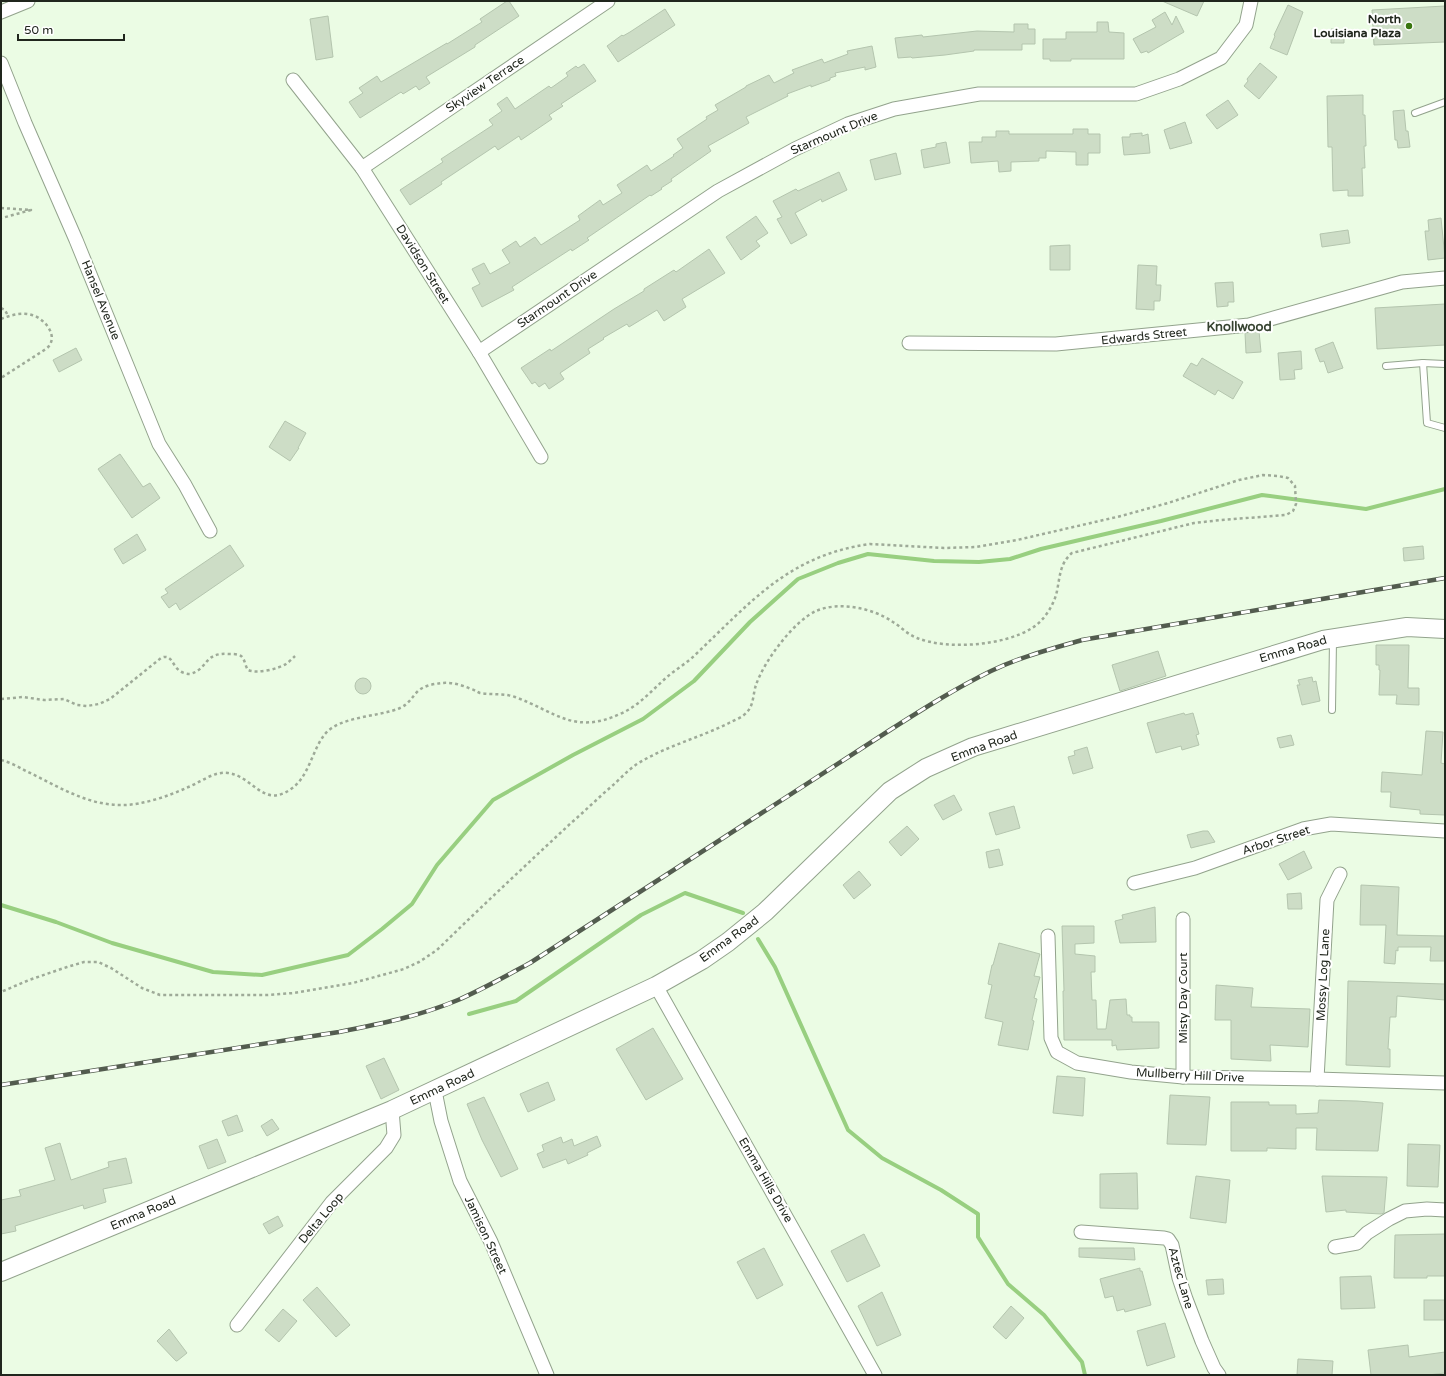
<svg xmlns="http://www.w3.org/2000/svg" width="1446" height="1376" viewBox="0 0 1446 1376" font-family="'Varela Round',sans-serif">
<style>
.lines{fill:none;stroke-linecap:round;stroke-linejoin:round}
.stream{stroke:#98cf80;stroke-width:4}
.building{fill:#cdddc6;stroke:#b4c5ae}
.lane-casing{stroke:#93a38d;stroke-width:8}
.street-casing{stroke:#93a38d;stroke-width:15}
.secondary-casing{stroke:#93a38d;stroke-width:20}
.path{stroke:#9eaa98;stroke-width:2.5;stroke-dasharray:3 3;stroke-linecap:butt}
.lane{stroke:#fff;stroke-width:6}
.street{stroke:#fff;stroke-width:13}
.secondary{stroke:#fff;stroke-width:18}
.rail-casing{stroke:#535c4f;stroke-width:4.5}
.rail{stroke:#fff;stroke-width:3;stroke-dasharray:9;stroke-linecap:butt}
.poi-dot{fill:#39760f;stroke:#fff;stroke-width:1.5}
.labels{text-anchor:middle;stroke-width:4;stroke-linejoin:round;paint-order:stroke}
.poi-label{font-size:12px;font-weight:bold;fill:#20261d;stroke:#fff;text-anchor:end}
.street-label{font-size:12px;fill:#20261d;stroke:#fff}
.neighbourhood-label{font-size:13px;font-weight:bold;fill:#364330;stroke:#fff}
</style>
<rect width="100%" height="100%" fill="#ebfce4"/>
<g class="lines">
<g class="stream">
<path d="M1,905L56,922L112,943L213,972L262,975L348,955L382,929L412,904L437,865L493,800L573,755L643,719L694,681L750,622L798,579L838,563L868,554L934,561L979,562L1010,559L1041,549L1161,521L1262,495L1366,509L1445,489"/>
<path d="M758,939L775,967L848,1130L882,1158L941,1190L978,1214V1237L1008,1284L1044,1315L1082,1362L1085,1375"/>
<path d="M469,1014L516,1001L641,915L685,893L743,913"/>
</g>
</g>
<g class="building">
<path d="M507,1H509L519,16L475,45V47L426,77L430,83L419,90L416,86L403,94L401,92L360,118L349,102L363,93L359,88L377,76L381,82L447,43V44L482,22L480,19Z"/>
<path d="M1162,1H1204L1197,16Z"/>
<path d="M1288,5L1303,12L1287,55L1270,48L1275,36L1274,35Z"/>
<path d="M1445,6V42L1374,45L1372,10Z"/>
<path d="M665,9L675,25L618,62L607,46L622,35L623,36L630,32Z"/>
<path d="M1165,12L1172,25L1176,16L1184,32L1148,53L1147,51L1141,53L1133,39L1156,27L1152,20Z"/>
<path d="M328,16L333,57L316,60L310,19Z"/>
<path d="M1097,22H1108L1109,32L1124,33V59H1071V61H1050V59H1043V39H1066V32H1097Z"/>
<path d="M1014,24H1028V29H1035V44H1022V50H974V51L945,55L912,58L911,57L898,58L895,38L922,35L923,37L977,31L1014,32Z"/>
<path d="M1331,29L1344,30V43H1331Z"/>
<path d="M872,46L876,67L865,70V67L835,73L836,76L830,78V80L811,87V85L787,94L788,96L746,117L749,123L708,146L711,151L671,179L672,181L661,188L662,189L651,196L650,195L587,238L589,240L572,251L571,249L512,287L514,290L482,307L472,288L480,284L472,269L484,263L490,274L510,263L502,250L516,241L520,247L535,237L541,245L580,220L578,216L600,200L603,205L622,193L617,185L647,165L651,171L674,156L673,155L683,148L677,139L707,119L706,117L718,110L715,105L746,87V86L769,75L774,83L794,73L792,70L822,59L824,63L848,54L847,51Z"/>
<path d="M1260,63L1277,77L1259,99L1244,86L1248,81L1247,79Z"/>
<path d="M584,64L596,81L561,104L563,106L549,115L552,119L521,140L519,136L498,150L495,146L441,182L442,184L410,205L400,190L443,162L441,159L493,125L489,120L502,111L497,104L507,97L515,109L549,86L551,88L568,76L566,73L576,66L578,68Z"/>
<path d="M1363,95V115H1365L1366,146H1364L1365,168H1362L1363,196H1348V190L1333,191L1332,147H1328L1327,96Z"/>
<path d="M1228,100L1238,115L1217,129L1206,115Z"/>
<path d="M1404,110L1406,131H1408L1410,147L1398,148L1397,140H1395L1393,111Z"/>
<path d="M1185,122L1192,143L1170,149L1164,130Z"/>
<path d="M1073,129H1088V134H1100V153H1088V165H1076V152L1046,151V158H1039V161L1011,162V171L999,172L998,161L971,163L969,142H982V137H996V131H1009V134H1073Z"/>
<path d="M1142,133V136L1148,134L1150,153L1124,155L1122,137H1130V134Z"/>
<path d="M946,142L950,163L924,168L921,150L936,147V144Z"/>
<path d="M896,153L901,174L875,180L870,160Z"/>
<path d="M839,172L847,190L822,202L821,199L795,213L807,235L791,244L777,219L782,217L773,201L796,189L798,191Z"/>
<path d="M756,216L768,233L756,241L760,246L741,260L726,237Z"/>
<path d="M1441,218L1445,258L1428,260L1425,231H1429L1428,220Z"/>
<path d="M1348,230L1350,243L1322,247L1320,234Z"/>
<path d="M1070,245V270H1050V246Z"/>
<path d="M709,249L725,273L682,299L686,307L664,321L657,310L629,327L627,324L603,338L604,339L588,349L590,353L560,373L564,379L549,389L545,383L539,387L535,382L532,384L521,368L550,349L551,351L614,309L644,291V289L674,270L676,272Z"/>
<path d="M1138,265L1157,266L1156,285H1161L1160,301H1154V310L1136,309Z"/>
<path d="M1233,282L1234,302H1228V306L1217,307L1215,283Z"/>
<path d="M1445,304V345L1377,349L1375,308Z"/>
<path d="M1259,331L1261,352L1246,353L1245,333Z"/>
<path d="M1333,342L1343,368L1328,373L1324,361L1320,362L1315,349Z"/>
<path d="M76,348L82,360L59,372L53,360Z"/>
<path d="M1301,351L1302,369L1294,370L1295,379L1280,380L1278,353Z"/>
<path d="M1202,358L1243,382L1233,399L1218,390L1215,395L1183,376L1191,363L1197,366Z"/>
<path d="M285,421L306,433L298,448H299L290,461L269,447Z"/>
<path d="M120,454L143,487L150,483L160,498L132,518L98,469Z"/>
<path d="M137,534L146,550L123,564L114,549Z"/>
<path d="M230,545L244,566L180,610L176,603L169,608L161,597L168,593L165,589Z"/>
<path d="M1423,546L1424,559L1404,561L1403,548Z"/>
<path d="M1376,645H1409L1408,688H1419V705L1396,704L1397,695H1379L1380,670H1379V665H1376Z"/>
<path d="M1158,651L1166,676L1120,691L1112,665Z"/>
<path d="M1312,677L1313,682L1316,681L1320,701L1302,705L1297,685H1300L1298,680Z"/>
<circle cx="363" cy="686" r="8"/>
<path d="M1184,713L1185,715L1193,713L1199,734L1196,735L1199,745L1182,750L1181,746L1156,753L1147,723Z"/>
<path d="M1426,731L1443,732L1441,763L1445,764V815L1420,814V810L1390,807L1391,792H1381L1382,772L1422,775Z"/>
<path d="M1291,735L1294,745L1280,748L1277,738Z"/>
<path d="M1087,747L1093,768L1073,774L1068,757L1075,755L1074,751Z"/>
<path d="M954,795L962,810L943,820L934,805Z"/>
<path d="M1014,806L1020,828L996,835L989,813Z"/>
<path d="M907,826L919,839L901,856L889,842Z"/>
<path d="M1203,831H1208L1215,842L1191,848L1187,835Z"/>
<path d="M999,849L1003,865L989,868L986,852Z"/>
<path d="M1304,851L1312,868L1288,880L1279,864Z"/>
<path d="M859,871L871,885L854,899L843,885Z"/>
<path d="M1361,885L1399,887L1397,935L1445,936V961H1430L1431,947H1398V951L1396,950L1395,964L1384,963L1386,925H1360Z"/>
<path d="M1301,893L1302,909H1288L1287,894Z"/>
<path d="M1155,907L1156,942L1120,943L1115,921L1123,919L1122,915Z"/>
<path d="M1062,926H1094V943L1075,944V954L1095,956V972H1091L1092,1000H1096L1097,1029H1106L1110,1000L1126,999L1127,1015H1130V1017H1132V1022H1159V1048L1117,1050L1116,1045L1112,1046V1040H1064L1063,991H1064Z"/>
<path d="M999,943L1040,954L1034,976L1040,977L1034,998L1037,999L1032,1020L1034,1021L1028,1050L998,1045L1003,1022L985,1018L992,985L988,984L992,965H993Z"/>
<path d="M1348,981L1445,984V1000L1397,996L1396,1017H1390L1388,1049H1390V1067L1346,1065Z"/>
<path d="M1216,985L1253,988L1251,1007L1310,1009L1308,1047L1270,1045L1271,1061L1231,1059V1020H1215Z"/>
<path d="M653,1028L683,1079L646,1100L616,1049Z"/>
<path d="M384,1058L399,1090L381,1099L366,1066Z"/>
<path d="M1057,1076L1085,1078L1083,1116L1053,1113Z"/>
<path d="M548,1082L555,1100L528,1112L520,1094Z"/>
<path d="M1170,1095L1210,1097L1206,1145L1167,1144Z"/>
<path d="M484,1097L518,1169L501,1177L482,1140L467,1104Z"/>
<path d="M1319,1100L1357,1101L1383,1103L1378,1151L1316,1150L1317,1128H1296V1149L1267,1148V1151H1231V1102H1269V1105H1296V1114L1318,1113Z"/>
<path d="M237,1115L243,1131L228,1136L222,1121Z"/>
<path d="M272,1119L279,1129L267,1136L261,1126Z"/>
<path d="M597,1136L601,1146L587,1153L588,1155L568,1164L566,1159L543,1168L537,1154L544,1151L542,1145L561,1137L563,1143L572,1139L574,1146Z"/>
<path d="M217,1139L226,1162L208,1169L199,1146Z"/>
<path d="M60,1143L71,1180L109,1167L108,1162L126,1158L132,1183L103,1189L106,1202L84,1209L83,1205L15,1226L16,1231L1,1234V1200L21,1196L19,1190L55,1180L45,1148Z"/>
<path d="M1408,1144L1440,1145L1438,1187L1407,1186Z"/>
<path d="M1137,1173L1138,1209L1100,1208V1174Z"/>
<path d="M1196,1176L1230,1180L1226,1223L1190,1218Z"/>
<path d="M1322,1176L1387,1177L1384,1213L1381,1214L1346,1212V1210L1326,1212Z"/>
<path d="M278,1216L283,1226L269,1234L263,1224Z"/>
<path d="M864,1234L880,1266L847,1282L831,1251Z"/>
<path d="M1445,1234V1276H1427V1278H1394L1395,1235Z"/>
<path d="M764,1248L783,1285L757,1299L737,1262Z"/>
<path d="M1079,1248H1134L1135,1260L1079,1257Z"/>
<path d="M1140,1268V1271H1142L1151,1305L1125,1312L1124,1309L1117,1311L1113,1296L1105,1298L1100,1279Z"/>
<path d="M1371,1276L1375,1308L1341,1309L1340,1277Z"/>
<path d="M1223,1279L1224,1294L1208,1295L1206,1280Z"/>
<path d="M317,1287L350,1325L336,1337L303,1300Z"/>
<path d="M882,1292L901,1335L877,1346L858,1306Z"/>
<rect x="1424" y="1300" width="21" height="20"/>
<path d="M1011,1306L1024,1318L1006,1339L993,1327Z"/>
<path d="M283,1309L297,1321L279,1342L265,1330Z"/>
<path d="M1165,1323L1175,1357L1147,1366L1137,1331Z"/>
<path d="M169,1329L187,1353L177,1361H176L157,1341Z"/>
<path d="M1408,1345L1409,1357L1445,1352V1373L1428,1375H1371L1368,1350Z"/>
<path d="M1298,1359L1333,1361L1332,1375H1297Z"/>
</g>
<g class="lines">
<g class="lane-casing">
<g id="lane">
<path d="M1415,113L1445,102"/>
<path d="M1423,363L1427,423L1445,428"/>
<path d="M1386,366L1423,363L1445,364"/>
<path d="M1332,710L1333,640"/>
</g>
</g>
<g class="street-casing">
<g id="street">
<path d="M1,12L28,1"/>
<path d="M1,63L25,123L76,240L159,444L185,485L210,531"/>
<path d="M293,80L362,168L479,352L541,457"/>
<path d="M362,168L608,1"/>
<path d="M909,343L1056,344L1249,325L1402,282L1445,278"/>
<path d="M479,352L718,191L795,149L848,124L894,109L979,94H1136L1179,79L1221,58L1246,25L1251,1"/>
<path d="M1134,883L1195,868L1303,829L1331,824L1445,831"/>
<path d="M1183,919V1077"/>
<path d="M1048,936L1051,1038L1057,1052L1077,1063L1131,1072L1183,1077L1317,1079L1445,1083"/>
<path d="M656,986L875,1375"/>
<path d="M1317,1079L1327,900L1340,874"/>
<path d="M435,1091L441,1121L460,1181L491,1242L547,1375"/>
<path d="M1081,1232L1164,1238L1168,1239L1172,1245L1179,1278L1186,1299L1202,1341L1214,1368L1219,1375"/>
<path d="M1335,1247L1357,1243L1367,1233L1389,1219L1405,1211L1427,1209L1445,1210"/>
<path d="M237,1325L332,1202L386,1148L394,1135L392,1110"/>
</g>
</g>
<g class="secondary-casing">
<path id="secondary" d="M1,1272L392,1110L656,986L702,960L728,942L765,912L890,791L926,768L973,747L1323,640L1407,627L1445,629"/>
</g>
<g class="path">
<path d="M1,208L31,210L2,218"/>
<path d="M1,308L5,310L8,316"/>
<path d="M1,319C11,315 22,312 32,315C46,319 60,338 46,349L1,378"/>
<path d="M1,699L23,697L44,700L64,699L77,705L87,706L99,704L110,699L161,658C172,653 172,666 180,671C183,673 187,674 190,674C209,669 203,652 229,654C233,654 238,654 241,656C245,659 245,666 248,670C257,674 278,669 286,664C289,662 292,659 295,656"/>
<path d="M1,760C9,762 17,766 24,770C56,785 87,806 123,805C142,805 169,796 186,788C200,783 213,771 228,773C253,776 263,809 291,789C309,777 312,750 325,734C340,716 379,717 400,708C409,704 412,697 418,691C425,685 434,684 442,683C452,682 462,685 471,689C475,690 477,692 480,693C492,695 504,693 515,697C556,712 574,735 620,714C639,706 652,690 667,677C676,669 687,663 695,655C751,602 789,555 870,544L944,548L976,547L1017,540L1121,516L1168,503L1239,480L1263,475L1278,476L1288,478L1295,486L1296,504L1293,511L1286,515L1221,520L1194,523L1072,553C1060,563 1060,576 1057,591C1054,605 1044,621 1032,628C1004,646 947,650 917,638C907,634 901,627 893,622C873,608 839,601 816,611C794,621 764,661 756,685C753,693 754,705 747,712C743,717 735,720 729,723C699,738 666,746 637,764C628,770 620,779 612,786C598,798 585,811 571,823C526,865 481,907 437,950L419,962L404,969L353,983L294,993L267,995H160L142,988L111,968L98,962H84L67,967L29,980L1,992"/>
</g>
<use href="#lane" class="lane"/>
<use href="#street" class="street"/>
<use href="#secondary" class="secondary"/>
<g class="rail-casing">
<path id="rail" d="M1,1085L339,1032C380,1024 420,1016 458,1000C483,989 506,976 530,963L890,730C923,709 956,688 991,671C1020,657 1051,649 1082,640L1445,578"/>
</g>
<use href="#rail" class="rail"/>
</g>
<circle class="poi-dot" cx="1409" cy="26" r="4"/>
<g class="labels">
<g class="poi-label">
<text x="1401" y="23">North<tspan x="1401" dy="14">Louisiana Plaza</tspan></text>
</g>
<g class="street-label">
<text transform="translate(485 84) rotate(-34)" y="4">Skyview Terrace</text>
<text transform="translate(834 133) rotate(-23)" y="4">Starmount Drive</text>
<text transform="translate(423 264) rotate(58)" y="4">Davidson Street</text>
<text transform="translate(557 299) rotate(-34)" y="4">Starmount Drive</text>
<text transform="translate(101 300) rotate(68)" y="4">Hansel Avenue</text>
<text transform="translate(1144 336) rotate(-6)" y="4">Edwards Street</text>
<text transform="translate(1293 649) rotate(-16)" y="4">Emma Road</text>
<text transform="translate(984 746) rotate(-20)" y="4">Emma Road</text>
<text transform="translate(1276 840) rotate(-18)" y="4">Arbor Street</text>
<text transform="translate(729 939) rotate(-36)" y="4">Emma Road</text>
<text transform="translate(1323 975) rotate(-87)" y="4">Mossy Log Lane</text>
<text transform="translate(1183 998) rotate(-90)" y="4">Misty Day Court</text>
<text transform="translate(1190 1075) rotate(3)" y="4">Mullberry Hill Drive</text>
<text transform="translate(442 1087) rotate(-25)" y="4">Emma Road</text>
<text transform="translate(766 1180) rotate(60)" y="4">Emma Hills Drive</text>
<text transform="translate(143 1213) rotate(-23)" y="4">Emma Road</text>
<text transform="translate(321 1218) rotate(-50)" y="4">Delta Loop</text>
<text transform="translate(486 1235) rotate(65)" y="4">Jamison Street</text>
<text transform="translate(1181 1278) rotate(74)" y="4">Aztec Lane</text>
</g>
<g class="neighbourhood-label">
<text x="1239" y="331">Knollwood</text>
</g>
</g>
<rect width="1446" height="1376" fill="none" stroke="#20261d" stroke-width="4"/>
<path d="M18 34v6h106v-6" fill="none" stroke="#20261d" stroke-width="2"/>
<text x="24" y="34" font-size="12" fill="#20261d" stroke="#ffffff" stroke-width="3" paint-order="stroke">50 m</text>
</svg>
